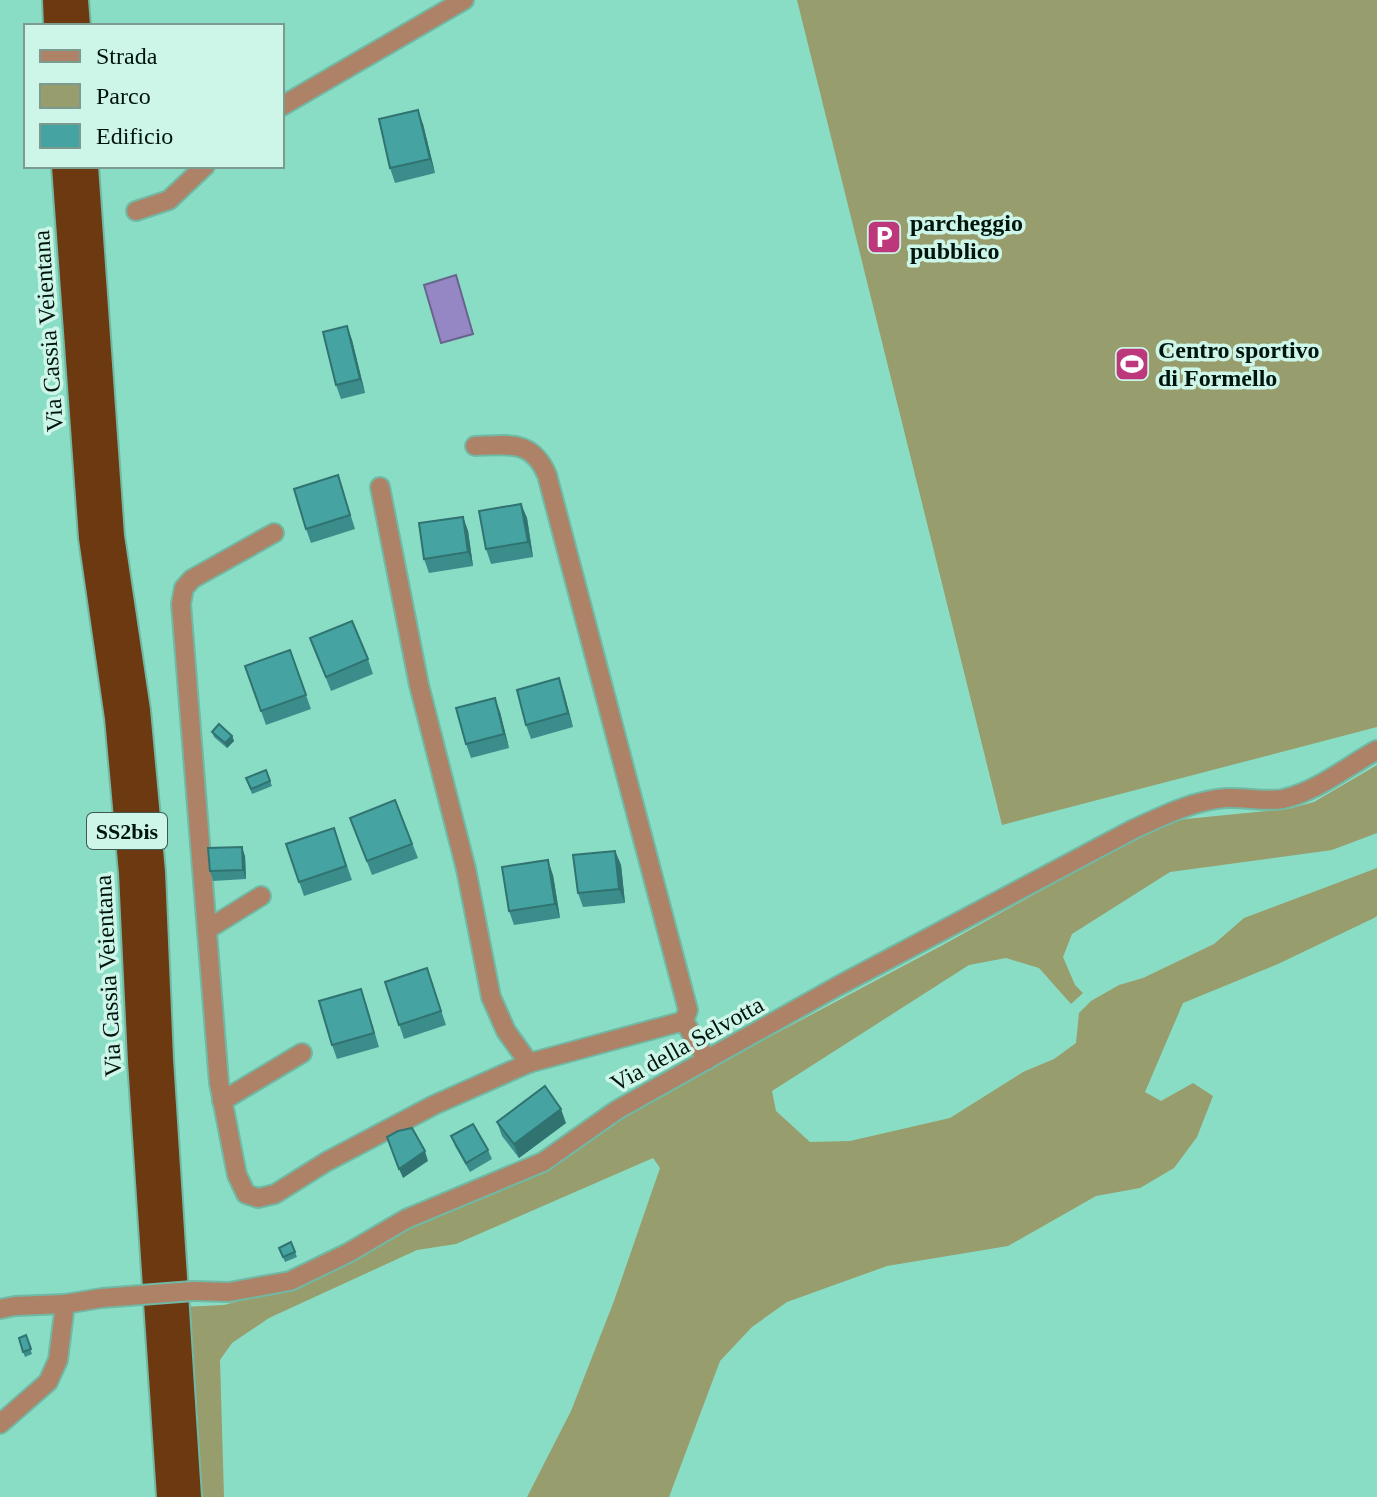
<svg xmlns="http://www.w3.org/2000/svg" width="1377" height="1497" viewBox="0 0 1377 1497" font-family="'Times New Roman',serif">
<style>
.green{fill:#979d6c}
.water{fill:#9487c4;stroke:#68648d;stroke-width:2}
.lines{fill:none;stroke-linecap:round;stroke-linejoin:round}
.street-casing{stroke:#71b9a4;stroke-width:22}
.highway-casing{stroke:#71b9a4;stroke-width:28}
.street{stroke:#ae8266;stroke-width:18}
.highway{stroke:#6d3911;stroke-width:24}
.street-bridge-casing{stroke:#71b9a4;stroke-width:22;stroke-linecap:butt}
.street-bridge{stroke:#ae8266;stroke-width:18}
.wall{fill:#3b8d8b}
.shaded-wall{fill:#307371}
.building{fill:#45a4a2;stroke:#307371;stroke-width:2}
.labels{text-anchor:middle;stroke-width:7;stroke-linejoin:round;paint-order:stroke}
.shield{fill:#cdf5e8;stroke:#3e584f;stroke-width:2}
.shield-label{font-size:22px;font-weight:bold;fill:#00140e}
.poi-label{font-size:24px;font-weight:bold;fill:#00140e;stroke:#cdf5e8;text-anchor:start}
.street-label{font-size:24px;fill:#00140e;stroke:#cdf5e8}
</style>
<rect width="100%" height="100%" fill="#8addc5"/>
<g class="green">
<path d="M797,0H1377V727L1002,825Z"/>
<path d="M1377,765V833L1332,850L1170,872L1072,934L1063,957L1075,985L1083,993L1071,1004L1039,968L1006,958L969,965L772,1091L776,1111L810,1142L850,1141L950,1118L1023,1072L1054,1059L1076,1043L1079,1013L1091,1001L1119,985L1143,978L1214,944L1244,918L1377,868V916L1374,918L1278,964L1183,1003L1145,1092L1161,1101L1193,1083L1213,1096L1197,1137L1174,1168L1140,1188L1096,1196L1008,1246L887,1266L787,1302L752,1327L720,1361L669,1497H527L571,1411L614,1301L660,1168L653,1158L456,1244L417,1250L269,1318L232,1343L220,1360L224,1497H198L183,1307L224,1305L295,1286L344,1265L402,1226L586,1143L654,1098L941,946L1161,824L1186,819L1288,809L1314,802Z"/>
</g>
<path class="water" d="M456,275L473,334L441,343L424,285Z"/>
<g class="lines">
<g class="street-casing">
<g id="street">
<path d="M282,106L464,0"/>
<path d="M136,211L169,200L205,166"/>
<path d="M475,446C508,445 532,439 547,475L688,1010L684,1021L707,1060"/>
<path d="M380,487L419,685L466,869L491,997L506,1031L529,1063"/>
<path d="M274,533L192,579L184,588L181,604L219,1083L237,1175L246,1194L258,1198L275,1194L326,1162L434,1105L529,1063L684,1021"/>
<path d="M208,929L261,896"/>
<path d="M222,1101L302,1053"/>
<path d="M193,1291L229,1292L290,1281L348,1253L406,1219L543,1162L617,1110L838,986L1132,830C1160,817 1194,800 1226,798C1245,797 1265,802 1283,799C1318,791 1346,767 1377,750"/>
<path d="M0,1309L15,1306L65,1304L102,1298"/>
<path d="M0,1424L48,1382L58,1360L65,1304"/>
</g>
</g>
<g class="highway-casing">
<g id="highway">
<path d="M55,0L56,26"/>
<path d="M76,0L78,26"/>
<path d="M64,166L91,538L117,718L131,873L140,1061L169,1497"/>
<path d="M86,166L112,536L138,710L153,872L161,1059L189,1497"/>
</g>
</g>
<use href="#street" class="street"/>
<use href="#highway" class="highway"/>
<g class="street-bridge-casing">
<path id="street-bridge" d="M102,1298L193,1291"/>
</g>
<use href="#street-bridge" class="street-bridge"/>
</g>
<g class="wall">
<path d="M423,124L435,173L395,183L390,168Z"/>
<path d="M347,326L352,340L365,393L341,399L336,385Z"/>
<path d="M338,475L355,529L311,543L306,529Z"/>
<path d="M521,504L527,518L533,557L491,564L486,549Z"/>
<path d="M463,517L468,531L473,566L429,573L424,559Z"/>
<path d="M310,638L368,659L373,674L331,691Z"/>
<path d="M290,650L311,709L266,725L245,666Z"/>
<path d="M559,678L573,727L531,739L526,725Z"/>
<path d="M500,712L509,748L471,758L466,744Z"/>
<path d="M212,732L232,736L234,741L227,748L214,737Z"/>
<path d="M266,770L272,786L252,794L246,778Z"/>
<path d="M395,800L418,858L372,875L350,818Z"/>
<path d="M334,828L352,880L304,896L286,844Z"/>
<path d="M615,851L621,865L625,903L583,907L578,893Z"/>
<path d="M245,856L246,879L213,881L210,871Z"/>
<path d="M553,875L560,918L514,925L509,911Z"/>
<path d="M427,968L446,1025L404,1039L385,982Z"/>
<path d="M366,1003L379,1047L337,1059L332,1045Z"/>
<path d="M497,1122L566,1123L519,1158L502,1136Z"/>
<path d="M451,1136L488,1150L492,1159L470,1172L455,1146Z"/>
<path d="M291,1242L297,1257L285,1262L279,1248Z"/>
<path d="M26,1335L32,1354L25,1357L23,1352Z"/>
</g>
<g class="shaded-wall">
<path d="M418,110L423,124L435,173L430,159Z"/>
<path d="M347,326L352,340L365,393L360,379Z"/>
<path d="M521,504L527,518L533,557L528,542Z"/>
<path d="M463,517L468,531L473,566L468,552Z"/>
<path d="M559,678L564,693L573,727L568,713Z"/>
<path d="M495,698L500,712L509,748L504,734Z"/>
<path d="M232,736L234,741L227,748L225,743Z"/>
<path d="M242,847L245,856L246,879L243,870Z"/>
<path d="M615,851L621,865L625,903L619,889Z"/>
<path d="M548,860L553,875L560,918L555,904Z"/>
<path d="M561,1109L566,1123L519,1158L514,1144Z"/>
<path d="M425,1151L428,1161L403,1178L399,1169Z"/>
</g>
<g class="building">
<path d="M418,110L430,159L390,168L379,119Z"/>
<path d="M347,326L360,379L336,385L323,332Z"/>
<path d="M338,475L350,515L306,529L294,489Z"/>
<path d="M521,504L528,542L486,549L479,511Z"/>
<path d="M463,517L468,552L424,559L419,523Z"/>
<path d="M352,621L368,659L326,677L310,638Z"/>
<path d="M290,650L306,695L261,711L245,666Z"/>
<path d="M559,678L568,713L526,725L517,690Z"/>
<path d="M495,698L504,734L466,744L456,708Z"/>
<path d="M219,724L232,736L225,743L212,732Z"/>
<path d="M266,770L270,781L251,789L246,778Z"/>
<path d="M395,800L412,844L367,861L350,818Z"/>
<path d="M334,828L346,866L299,882L286,844Z"/>
<path d="M242,847L243,870L210,871L208,848Z"/>
<path d="M615,851L619,889L578,893L573,855Z"/>
<path d="M548,860L555,904L509,911L502,867Z"/>
<path d="M427,968L441,1011L399,1025L385,982Z"/>
<path d="M361,989L374,1033L332,1045L319,1001Z"/>
<path d="M545,1086L561,1109L514,1144L497,1122Z"/>
<path d="M473,1124L488,1150L466,1163L451,1136Z"/>
<path d="M412,1128L425,1151L399,1169L387,1137L398,1131Z"/>
<path d="M291,1242L295,1252L283,1257L279,1248Z"/>
<path d="M26,1335L31,1349L23,1352L19,1338Z"/>
</g>
<defs>
<g id="parking-square" transform="scale(1.8)"><rect x="-9" y="-9" width="18" height="18" rx="4" fill="#bd377b" stroke="#cdf5e8"/><path d="M-3.5-5.5H1a3.5 3.5 0 0 1 0 7H-1V5.5H-3.5ZM-1-3.4V-.6H.8a1.4 1.4 0 0 0 0-2.8Z" fill="#fff"/></g>
<g id="stadium-square" transform="scale(1.8)"><rect x="-9" y="-9" width="18" height="18" rx="4" fill="#bd377b" stroke="#cdf5e8"/><path d="M0-5a6.5 5 0 1 0 0 10a6.5 5 0 1 0 0-10ZM-3.5-1.8h7v3.6h-7Z" fill="#fff"/></g>
</defs>
<g fill-rule="evenodd">
<use href="#parking-square" x="884" y="237"/>
<use href="#stadium-square" x="1132" y="364"/>
</g>
<g class="labels">
<rect class="shield" x="87" y="813" width="80" height="36" rx="6"/>
<g class="shield-label">
<text x="127" y="839">SS2bis</text>
</g>
<g class="poi-label">
<text x="910" y="231">parcheggio<tspan x="910" dy="28">pubblico</tspan></text>
<text x="1158" y="358">Centro sportivo<tspan x="1158" dy="28">di Formello</tspan></text>
</g>
<g class="street-label">
<text transform="translate(48 331) rotate(-94)" y="8">Via Cassia Veientana</text>
<text transform="translate(108 976) rotate(-93)" y="8">Via Cassia Veientana</text>
<text transform="translate(687 1044) rotate(-29)" y="8">Via della Selvotta</text>
</g>
</g>
<rect x="24" y="24" width="260" height="144" fill="#cdf5e8" stroke="#7b9b91" stroke-width="2"/>
<rect x="40" y="50" width="40" height="12" fill="#ae8266" stroke="#7b9b91" stroke-width="2"/>
<text x="96" y="64" font-size="24" fill="#00140e">Strada</text>
<rect x="40" y="84" width="40" height="24" fill="#979d6c" stroke="#7b9b91" stroke-width="2"/>
<text x="96" y="104" font-size="24" fill="#00140e">Parco</text>
<rect x="40" y="124" width="40" height="24" fill="#45a4a2" stroke="#7b9b91" stroke-width="2"/>
<text x="96" y="144" font-size="24" fill="#00140e">Edificio</text>
</svg>
